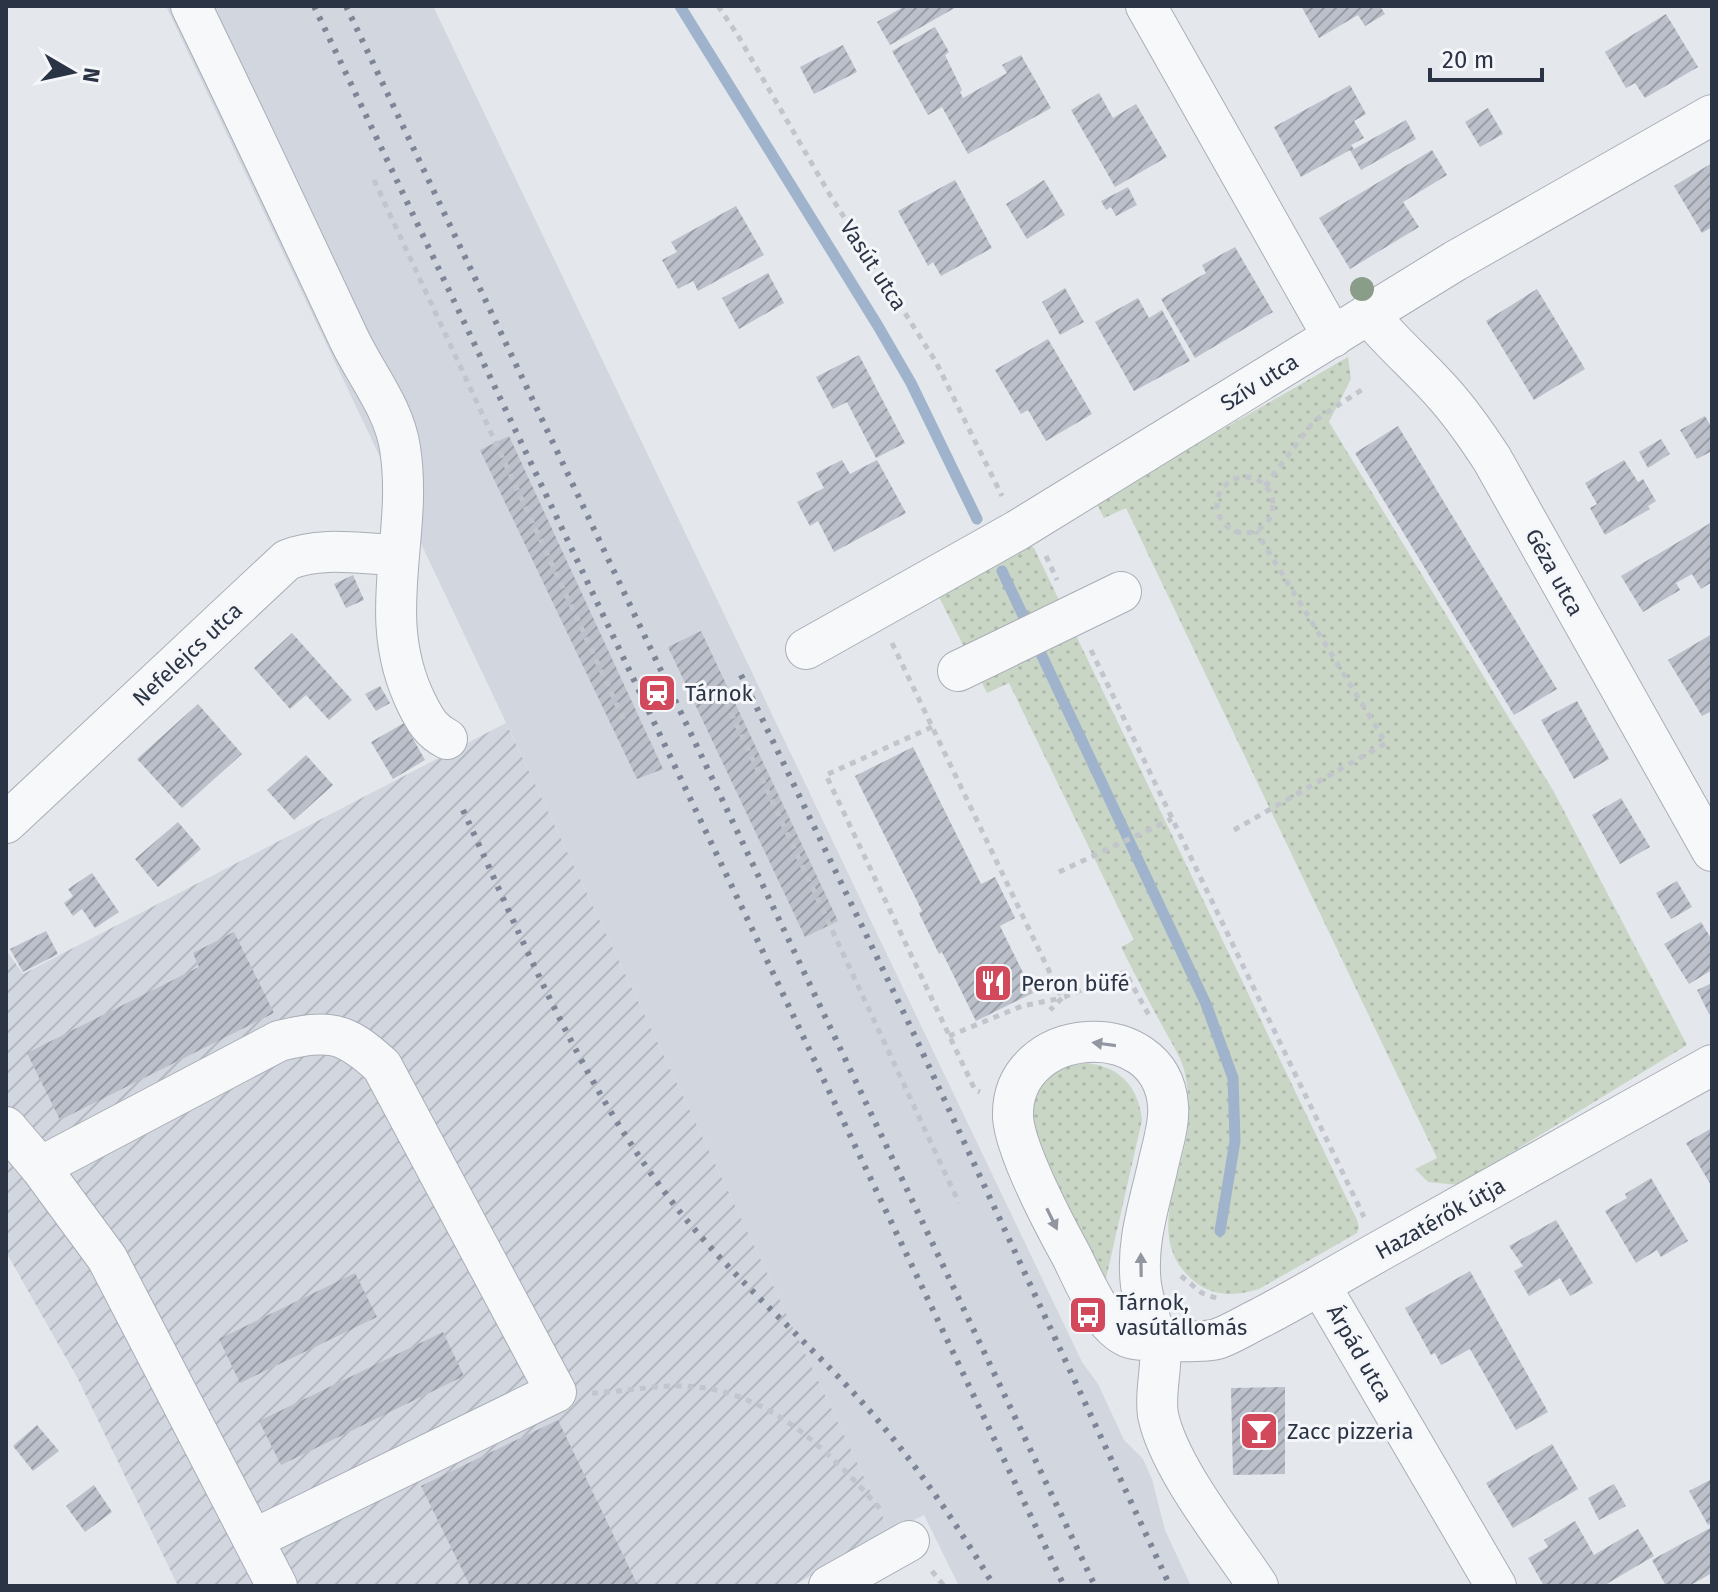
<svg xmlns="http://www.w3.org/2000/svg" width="1718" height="1592" viewBox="0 0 1718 1592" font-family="'Fira Sans',sans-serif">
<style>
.built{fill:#d2d6de}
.industrial{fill:url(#industrial-furrows)}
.green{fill:url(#green-dots)}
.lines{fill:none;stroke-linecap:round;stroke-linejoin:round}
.stream{stroke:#9fb4cc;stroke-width:11}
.building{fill:url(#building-hatch)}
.minor-casing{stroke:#a9aeb7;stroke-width:42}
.path{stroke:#c2c5cb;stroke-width:5;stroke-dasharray:6 6;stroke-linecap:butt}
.minor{stroke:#f7f8fa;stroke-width:40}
.rail{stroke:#7d8696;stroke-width:6;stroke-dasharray:4 8;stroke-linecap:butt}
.tree{fill:#899d89}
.oneway{fill:#9196a0}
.labels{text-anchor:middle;stroke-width:6;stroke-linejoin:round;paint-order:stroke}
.street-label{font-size:22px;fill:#2b3445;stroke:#f4f6f9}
.poi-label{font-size:22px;fill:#2b3445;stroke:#f4f6f9;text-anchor:start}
</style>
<defs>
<pattern id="industrial-furrows" width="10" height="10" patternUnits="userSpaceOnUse" patternTransform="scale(2)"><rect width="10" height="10" fill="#d2d6de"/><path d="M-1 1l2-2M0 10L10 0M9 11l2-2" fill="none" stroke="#b4b8c0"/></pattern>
<pattern id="green-dots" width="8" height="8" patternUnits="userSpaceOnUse" patternTransform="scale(2)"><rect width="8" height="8" fill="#c9d6c5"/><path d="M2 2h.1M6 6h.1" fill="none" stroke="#adb8ab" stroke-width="1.8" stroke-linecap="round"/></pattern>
<pattern id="building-hatch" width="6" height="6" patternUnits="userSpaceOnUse" patternTransform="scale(2)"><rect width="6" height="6" fill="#bbc0ca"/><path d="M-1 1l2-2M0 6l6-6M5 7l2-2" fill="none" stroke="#989da6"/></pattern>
</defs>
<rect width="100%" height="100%" fill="#e4e7ec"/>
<path class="built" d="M166,6H433L1082,1362L1098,1384L1124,1440L1143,1459L1152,1479L1165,1530L1191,1586H959L924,1515L890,1532Z"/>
<path class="industrial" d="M506,723L890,1532L792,1586H178L78,1379L6,1252V950L23,974Z"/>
<g class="green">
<path d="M1348,357L1351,379L1329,422L1554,792L1687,1045L1459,1185L1428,1182L1415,1169L1437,1158L1126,508L1104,518L1096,502Z"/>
<path d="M1030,545L1034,548L1357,1220L1359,1227L1357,1233L1259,1289C1237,1296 1214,1297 1195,1282C1145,1242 1179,1184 1187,1134C1190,1115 1189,1097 1186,1079C1184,1061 1172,1044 1164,1029C1149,1002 1135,974 1121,947L1134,940L1009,683L987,693L937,593Z"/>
<path d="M1087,1063C1121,1067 1138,1087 1142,1120L1105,1283L1033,1137L1031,1105L1044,1079L1071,1064Z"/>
</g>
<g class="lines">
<g class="stream">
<path d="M680,6L878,326L911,383L977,519"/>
<path d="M1002,571L1206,1004L1233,1078L1235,1141L1220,1231"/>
</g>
</g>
<g class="building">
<path d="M905,6H958L890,45L877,22Z"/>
<path d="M1301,6H1380L1385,14L1365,26L1358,15L1319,38Z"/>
<path d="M1666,14L1698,67L1645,98L1635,83L1626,88L1605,52Z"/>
<path d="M935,27L949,52L945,55L962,90L960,92L963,98L1007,73L1002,65L1021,55L1051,108L968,154L942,107L928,115L892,51Z"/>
<path d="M843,45L857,72L814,94L800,67Z"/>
<path d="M1350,85L1366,114L1354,121L1364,138L1351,145L1354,149L1406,120L1416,139L1361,170L1350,150L1301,177L1274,127Z"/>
<path d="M1099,93L1113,118L1136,104L1167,157L1115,187L1071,110Z"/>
<path d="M1488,108L1503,134L1480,147L1465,122Z"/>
<path d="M1432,150L1447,175L1403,202L1419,227L1350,269L1319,218Z"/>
<path d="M1712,163V227L1702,233L1674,186Z"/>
<path d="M955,180L992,248L941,276L933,262L928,266L898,211Z"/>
<path d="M1044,180L1065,215L1027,239L1006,204Z"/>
<path d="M1128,187L1137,205L1116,216L1111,207L1106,210L1101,201Z"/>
<path d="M736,206L764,255L698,291L693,281L678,289L662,260L677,252L671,242Z"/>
<path d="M1235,247L1273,312L1195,358L1161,299L1206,273L1202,265Z"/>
<path d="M768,273L784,303L739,329L722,298Z"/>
<path d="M1065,288L1084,322L1060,335L1042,302Z"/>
<path d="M1537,289L1585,369L1534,400L1486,321Z"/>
<path d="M1138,298L1149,318L1162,310L1190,361L1134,391L1095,322Z"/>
<path d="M1048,339L1092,414L1046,441L1028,410L1021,414L995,370Z"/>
<path d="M859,355L905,443L876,458L847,402L833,409L816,377Z"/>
<path d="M1705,416L1712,428V451L1697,459L1680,430Z"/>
<path d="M1398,426L1557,689L1514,715L1355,453Z"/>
<path d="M509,436L663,769L637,779L480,450Z"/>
<path d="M1661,439L1670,454L1648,468L1639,452Z"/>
<path d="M842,460L850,474L877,460L906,513L834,552L818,521L810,526L797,502L824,488L816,473Z"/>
<path d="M1624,460L1638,482L1643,479L1656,501L1648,506L1650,509L1605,535L1590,508L1597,504L1585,483Z"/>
<path d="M1712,522V582L1701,589L1692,574L1676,583L1680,590L1643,612L1621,576Z"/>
<path d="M353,575L364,600L346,608L334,584Z"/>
<path d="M701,631L838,921L805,937L668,647Z"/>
<path d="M292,633L352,700L329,720L306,695L290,709L254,668Z"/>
<path d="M1712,634V711L1702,716L1668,660Z"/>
<path d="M380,686L390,703L376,711L365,694Z"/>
<path d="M1577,701L1609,759L1574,779L1541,720Z"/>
<path d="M198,704L242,754L182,808L137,759Z"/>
<path d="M404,723L425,760L393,779L371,742Z"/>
<path d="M913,747L981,884L995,877L1015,918L1000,926L1033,993L976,1021L942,952L939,954L919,913L922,911L855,776Z"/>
<path d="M306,755L333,785L294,820L267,790Z"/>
<path d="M1621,798L1650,847L1620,864L1592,815Z"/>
<path d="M178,822L201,849L158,887L135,859Z"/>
<path d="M92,873L119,912L95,928L82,909L73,916L64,903L73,896L68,889Z"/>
<path d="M1677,881L1692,907L1671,919L1656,893Z"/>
<path d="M1701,922L1712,940V970L1689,984L1664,944Z"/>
<path d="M46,931L58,954L23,972L10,949Z"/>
<path d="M234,932L274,1013L60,1120L27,1053L199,967L193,953Z"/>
<path d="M1712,983V1013L1709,1014L1697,990Z"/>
<path d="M1712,1128V1187L1686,1143Z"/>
<path d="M1651,1178L1688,1241L1661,1257L1657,1250L1636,1263L1605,1211L1627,1198L1625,1194Z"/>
<path d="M1556,1220L1593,1283L1570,1296L1560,1278L1529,1296L1514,1271L1523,1266L1509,1246Z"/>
<path d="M1470,1271L1548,1412L1516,1430L1470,1349L1441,1365L1435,1353L1431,1355L1405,1308Z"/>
<path d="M355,1273L377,1317L240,1383L219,1339Z"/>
<path d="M443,1332L464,1376L281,1465L259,1421Z"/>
<path d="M1285,1387V1474L1233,1475L1231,1388Z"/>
<path d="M558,1420L638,1586H470L421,1486Z"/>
<path d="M37,1425L59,1451L33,1471L13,1446Z"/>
<path d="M1552,1444L1578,1489L1513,1528L1486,1483Z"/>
<path d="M1710,1480L1712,1484V1523L1708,1525L1689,1491Z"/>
<path d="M1614,1484L1626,1506L1599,1520L1588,1498Z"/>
<path d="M94,1485L112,1512L85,1532L66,1506Z"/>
<path d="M1575,1521L1594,1555L1638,1529L1654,1556L1603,1586H1544L1528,1558L1548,1547L1544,1540Z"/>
<path d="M1712,1527V1573L1689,1586H1666L1652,1560Z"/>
</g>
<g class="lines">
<g class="minor-casing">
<g id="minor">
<path d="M191,6C245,117 297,228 349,339C366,375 394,408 400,448C414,537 373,616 417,704C425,720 431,731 447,739"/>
<path d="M1146,6L1333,337"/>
<path d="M1368,314C1391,342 1419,366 1443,393C1462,414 1477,436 1492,459L1712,851"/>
<path d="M806,649L1018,530L1455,261L1712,115"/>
<path d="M958,671L1121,592"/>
<path d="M6,823L287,560C321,546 361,554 397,555"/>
<path d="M6,1127L40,1167L107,1258L277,1586"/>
<path d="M40,1167L279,1041C329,1029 344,1031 382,1066L556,1392L254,1539"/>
<path d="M1321,1287L1496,1586"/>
<path d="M829,1586L909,1541"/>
<path d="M1258,1586C1227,1539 1169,1468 1158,1415C1154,1390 1164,1364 1159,1340C1158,1334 1155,1330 1152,1325C1147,1312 1143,1298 1141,1285C1136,1245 1148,1209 1157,1170C1161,1150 1170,1125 1168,1105C1161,1014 1010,1024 1013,1117C1015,1150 1054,1224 1071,1255C1084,1280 1104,1333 1134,1339C1148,1341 1204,1343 1217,1339C1232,1334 1247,1324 1262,1317C1304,1295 1344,1271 1385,1248C1494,1186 1603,1126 1712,1065"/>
</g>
</g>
<g class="path">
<path d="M718,6L737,34L830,195L936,362L1002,496"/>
<path d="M374,180L624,720"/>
<circle cx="1245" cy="505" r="28"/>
<path d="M1265,486L1314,421L1366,387"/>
<path d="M1046,556L1057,580"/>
<path d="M892,643L1062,998L1125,972L1150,1017"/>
<path d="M1091,650L1364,1217"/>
<path d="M721,691L959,1203"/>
<path d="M932,727L826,775L975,1090L980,1092"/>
<path d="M1234,830L1386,743L1256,531"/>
<path d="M1059,872L1172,819"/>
<path d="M949,1036L1022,1006L1062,998L1050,1010"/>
<path d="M1181,1276L1202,1293L1216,1298"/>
<path d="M592,1393C623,1392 654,1385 684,1386C769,1389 830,1452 882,1511"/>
<path d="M932,1571L944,1586"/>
</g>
<use href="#minor" class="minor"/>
<g class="rail">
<path d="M314,6L1064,1586"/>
<path d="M346,6L1095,1586"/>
<path d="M741,675L913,1032L1170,1586"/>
<path d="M463,810C527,949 584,1092 680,1212C735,1280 802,1336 860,1400C911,1456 955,1521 994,1586"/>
</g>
</g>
<circle class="tree" cx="1362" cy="289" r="12"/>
<defs><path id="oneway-solid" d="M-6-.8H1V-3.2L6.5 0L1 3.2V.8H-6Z" transform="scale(2)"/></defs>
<g class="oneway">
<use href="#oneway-solid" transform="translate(1104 1044) rotate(-172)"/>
<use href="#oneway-solid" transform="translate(1052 1219) rotate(64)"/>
<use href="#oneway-solid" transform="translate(1141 1265) rotate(-91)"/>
</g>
<defs>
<g id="station-square" transform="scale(2)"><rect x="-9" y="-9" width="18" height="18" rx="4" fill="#d1495b" stroke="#f4f6f9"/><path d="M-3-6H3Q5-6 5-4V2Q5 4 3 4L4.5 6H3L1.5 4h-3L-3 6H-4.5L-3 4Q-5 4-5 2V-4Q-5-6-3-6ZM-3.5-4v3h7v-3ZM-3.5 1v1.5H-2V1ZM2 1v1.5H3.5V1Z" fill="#fff"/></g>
<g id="restaurant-square" transform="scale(2)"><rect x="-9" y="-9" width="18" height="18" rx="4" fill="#d1495b" stroke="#f4f6f9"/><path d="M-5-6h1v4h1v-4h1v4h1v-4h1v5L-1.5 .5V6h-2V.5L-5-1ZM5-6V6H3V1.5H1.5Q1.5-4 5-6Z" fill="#fff"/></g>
<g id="bus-square" transform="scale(2)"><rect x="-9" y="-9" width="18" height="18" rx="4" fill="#d1495b" stroke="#f4f6f9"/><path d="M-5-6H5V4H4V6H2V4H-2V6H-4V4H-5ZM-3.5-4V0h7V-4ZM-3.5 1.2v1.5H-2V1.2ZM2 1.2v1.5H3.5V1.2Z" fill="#fff"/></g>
<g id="bar-square" transform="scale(2)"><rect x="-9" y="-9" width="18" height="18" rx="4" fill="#d1495b" stroke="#f4f6f9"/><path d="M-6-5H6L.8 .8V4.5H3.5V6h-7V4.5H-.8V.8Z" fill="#fff"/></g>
</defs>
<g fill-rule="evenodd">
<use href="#station-square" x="657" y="693"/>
<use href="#restaurant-square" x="993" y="983"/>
<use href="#bus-square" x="1088" y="1315"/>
<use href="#bar-square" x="1259" y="1431"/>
</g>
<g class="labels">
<g class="street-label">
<text transform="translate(874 265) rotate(57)" y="8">Vasút utca</text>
<text transform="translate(1259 382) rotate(-32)" y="8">Szív utca</text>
<text transform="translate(1555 572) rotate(61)" y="8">Géza utca</text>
<text transform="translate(187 654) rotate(-43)" y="8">Nefelejcs utca</text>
<text transform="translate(1440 1218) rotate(-29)" y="8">Hazatérők útja</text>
<text transform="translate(1360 1353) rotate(60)" y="8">Árpád utca</text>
</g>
<g class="poi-label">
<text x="685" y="701">Tárnok</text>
<text x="1021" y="991">Peron büfé</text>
<text x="1116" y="1310">Tárnok,<tspan x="1116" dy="25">vasútállomás</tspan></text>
<text x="1287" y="1439">Zacc pizzeria</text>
</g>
</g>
<rect width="1718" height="1592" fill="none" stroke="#2b3445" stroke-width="16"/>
<g transform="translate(72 72) rotate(99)" stroke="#f4f6f9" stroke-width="6" paint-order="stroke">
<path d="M0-6L14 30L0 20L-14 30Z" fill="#2b3445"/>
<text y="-12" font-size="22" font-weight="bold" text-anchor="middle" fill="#2b3445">N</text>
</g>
<path d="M1430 68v12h112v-12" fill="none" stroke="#2b3445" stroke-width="4"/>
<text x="1442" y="68" font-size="24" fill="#2b3445" stroke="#f4f6f9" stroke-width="6" paint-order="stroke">20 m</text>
</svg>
